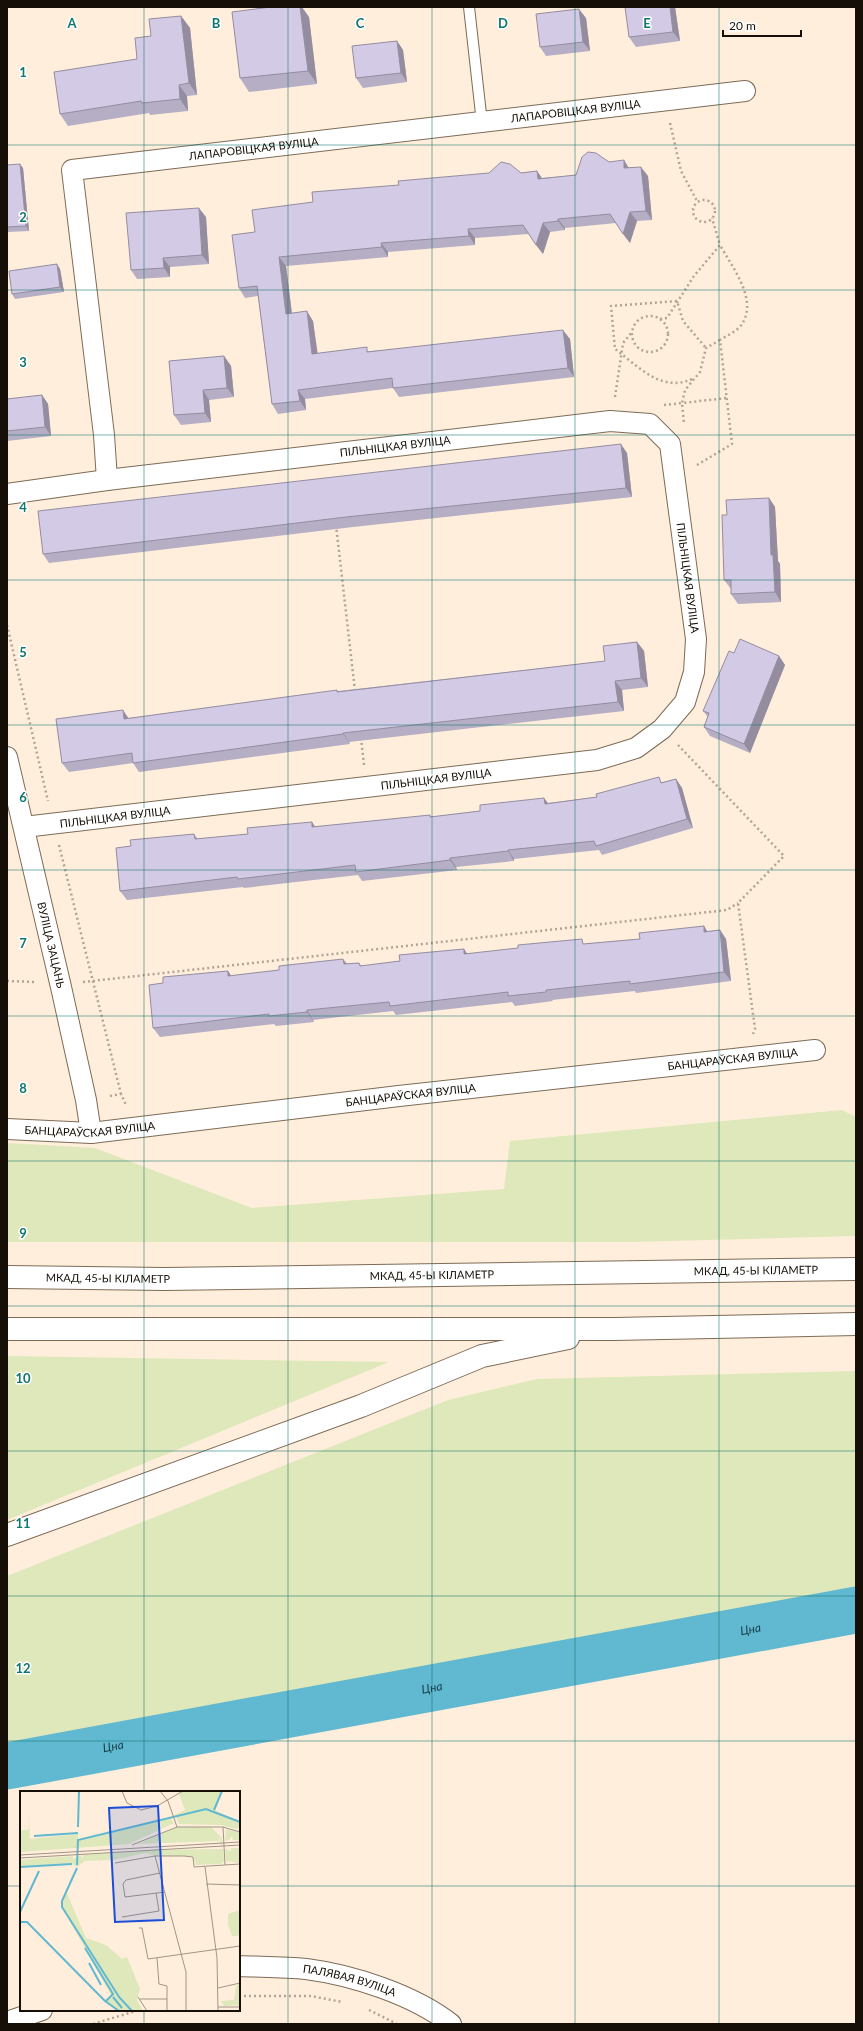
<svg xmlns="http://www.w3.org/2000/svg" width="863" height="2031" viewBox="0 0 863 2031" font-family="Lato,sans-serif">
<style>
.green{fill:#dfe8ba}
.lines{fill:none;stroke-linecap:round;stroke-linejoin:round}
.river{stroke:#61b8d1;stroke-width:47}
.lane-casing{stroke:#7d6b57;stroke-width:12}
.street-casing{stroke:#7d6b57;stroke-width:22}
.highway-casing{stroke:#7d6b57;stroke-width:24}
.path{stroke:#b2a495;stroke-width:2.5;stroke-dasharray:2 3;stroke-linecap:butt}
.lane{stroke:#fff;stroke-width:10}
.street{stroke:#fff;stroke-width:20}
.highway{stroke:#fff;stroke-width:22}
.wall{fill:#b5aec5}
.shaded-wall{fill:#948da0}
.building{fill:#d3cae5;stroke:#948da0}
.grid{fill:none;stroke:#0f766e;stroke-width:1;stroke-opacity:0.55}
.labels{text-anchor:middle;stroke-width:3;stroke-linejoin:round;paint-order:stroke}
.street-label{font-size:11px;fill:#150f07;stroke:#fff}
.water-label{font-size:12px;font-style:italic;fill:#173f4a;stroke:#fff}
.inset-river{fill:none;stroke:#61b8d1;stroke-width:2}
.inset-road{fill:none;stroke:#a19586;stroke-width:1}
.view{fill:#1d4ed8;fill-opacity:0.15;stroke:#1d4ed8;stroke-width:2}
.inset-edge{fill:none;stroke:#150f07;stroke-width:2}
.grid-label{font-size:13px;text-anchor:middle;font-weight:bold;fill:#0f766e;stroke:#fff;stroke-width:3;stroke-linejoin:round;paint-order:stroke}
</style>
<rect width="100%" height="100%" fill="#ffeedb"/>
<g class="green">
<path d="M842,1110L856,1117V1236L633,1242H7V1143L95,1148L252,1208L504,1189L510,1141Z"/>
<path d="M7,1356L389,1362L7,1520Z"/>
<path d="M856,1371V1591L7,1752V1576L448,1400L537,1379Z"/>
</g>
<g class="lines">
<path class="river" id="s1" d="M7,1766L856,1610"/>
<g class="lane-casing">
<path id="lane" d="M469,7L482,123"/>
</g>
<g class="street-casing">
<g id="street">
<path id="s2" d="M107,480L104,435L72,170L745,91"/>
<path id="s3" d="M7,494L107,480L610,421L650,424L670,444L696,639L694,672L685,702L662,729L636,748L597,760L24,827"/>
<path id="s4" d="M7,757L61,987L86,1100L91,1133"/>
<path id="s5" d="M7,1129L91,1133L399,1096L815,1050"/>
<path id="s6" d="M239,1966C261,1967 284,1967 306,1969C353,1975 414,1995 451,2024"/>
<path d="M7,2022L42,2010"/>
</g>
</g>
<g class="highway-casing">
<g id="highway">
<path id="s7" d="M7,1277L165,1279L856,1269"/>
<path d="M7,1329H614L856,1324"/>
<path d="M7,1535L361,1406L482,1356L568,1338"/>
</g>
</g>
<g class="path">
<path d="M670,123L681,171L697,201"/>
<circle cx="704" cy="211" r="11"/>
<circle cx="650" cy="334" r="18"/>
<path d="M660,319L667,318L694,276L720,245L712,218"/>
<path d="M720,340L706,348L700,372L685,390L682,403L727,398"/>
<path d="M692,379C661,393 638,366 615,349L611,306L677,301L683,321L706,348"/>
<path d="M615,397L623,343L632,332"/>
<path d="M664,405L682,403L684,424"/>
<path d="M697,465L732,444L720,340C726,336 738,331 742,324C758,299 732,267 720,245"/>
<path d="M336,525L355,691"/>
<path d="M7,625L48,801"/>
<path d="M361,738L364,765"/>
<path d="M678,745L784,856L738,903L755,1029L753,1034"/>
<path d="M59,845L121,1094"/>
<path d="M7,981L35,982"/>
<path d="M83,982L727,910L738,903"/>
<path d="M110,1096L121,1094L126,1105"/>
<path d="M239,1996H311L342,2002"/>
<path d="M369,2010L397,2024"/>
<path d="M93,2024L139,2010"/>
</g>
<use href="#lane" class="lane"/>
<use href="#street" class="street"/>
<use href="#highway" class="highway"/>
</g>
<g class="wall">
<path d="M675,7L680,41L636,47L629,37Z"/>
<path d="M181,16L190,28L197,95L187,96L188,111L150,115L149,113L68,126L60,114L137,59L151,36Z"/>
<path d="M309,17L317,84L249,92L240,78Z"/>
<path d="M586,18L590,51L546,56L540,47Z"/>
<path d="M397,41L403,50L407,82L363,88L356,78Z"/>
<path d="M609,162L629,168L648,176L652,220L637,221L630,243L616,223L565,228V230L550,232L543,254L529,234L475,238V245L388,252V257L286,266L292,313L313,321L317,353L370,351L570,339L574,377L399,397L393,388L305,399L306,410L278,414L272,404L258,296L245,298L239,288L255,232L313,202L399,185L537,171L542,178L576,175Z"/>
<path d="M7,165L23,168L29,231L7,232Z"/>
<path d="M206,217L209,264L170,267V277L137,279L131,270Z"/>
<path d="M60,269L64,292L15,299L12,294Z"/>
<path d="M224,356L231,366L234,397L209,400L211,422L181,425L174,415Z"/>
<path d="M42,395L48,404L51,436L7,441V399Z"/>
<path d="M627,453L632,497L353,527L49,563L43,554Z"/>
<path d="M769,498L775,507L778,561L780,564L781,602L738,604L731,594V589L724,580L727,515Z"/>
<path d="M637,642L644,651L648,687L622,690L624,711L349,742L350,744L139,772L133,763L69,772L62,763L129,718L338,691L605,661Z"/>
<path d="M734,653L779,656L785,665L750,753L710,736L704,727L708,717L703,711Z"/>
<path d="M676,779L682,788L693,828L602,855L599,850L514,859V861L456,867L457,870L362,881L358,875L244,888L243,887L127,900L120,891L131,846L194,834L198,839L248,834L430,815L431,817L480,811L544,798L548,803L597,797Z"/>
<path d="M704,926L707,931L720,930L726,939L731,981L636,993L635,991L552,1000L553,1001L515,1006L512,1002L396,1015L393,1011L313,1020L314,1022L276,1026L274,1024L160,1037L153,1028L163,983L228,971L231,976L279,970L359,963L362,966L400,961L464,949L467,954L640,939Z"/>
</g>
<g class="shaded-wall">
<path d="M300,7H302L309,17L317,84L308,71Z"/>
<path d="M670,7H675L680,41L673,32Z"/>
<path d="M579,9L586,18L590,51L583,42Z"/>
<path d="M181,16L190,28L197,95L189,83Z"/>
<path d="M397,41L403,50L407,82L401,73Z"/>
<path d="M179,85L187,96L188,111L180,99Z"/>
<path d="M624,160L630,170L624,168Z"/>
<path d="M20,164L23,168L29,231L26,226Z"/>
<path d="M641,167L648,176L652,220L646,211Z"/>
<path d="M537,171L543,180L538,179Z"/>
<path d="M199,208L206,217L209,264L202,255Z"/>
<path d="M630,212L637,221L630,243L623,234Z"/>
<path d="M558,219L565,228V230L558,221Z"/>
<path d="M543,223L550,232L543,254L536,245Z"/>
<path d="M468,229L475,238V245L469,236Z"/>
<path d="M381,243L388,252V257L382,247Z"/>
<path d="M279,257L286,266L293,323L286,314Z"/>
<path d="M163,258L170,267V277L164,268Z"/>
<path d="M57,264L60,269L64,292L60,287Z"/>
<path d="M307,311L313,321L319,363L312,354Z"/>
<path d="M563,330L570,339L574,377L568,368Z"/>
<path d="M224,356L231,366L234,397L227,388Z"/>
<path d="M203,390L209,400L211,422L205,413Z"/>
<path d="M298,390L305,399L306,410L300,401Z"/>
<path d="M42,395L48,404L51,436L45,427Z"/>
<path d="M621,444L627,453L632,497L626,488Z"/>
<path d="M769,498L775,507L778,561L780,564L781,602L775,592L771,555Z"/>
<path d="M637,642L644,651L648,687L641,678Z"/>
<path d="M779,656L785,665L750,753L744,744Z"/>
<path d="M615,681L622,690L624,711L618,702Z"/>
<path d="M123,710L129,719H124Z"/>
<path d="M343,733L349,742L350,744L343,734Z"/>
<path d="M676,779L682,788L693,828L687,819Z"/>
<path d="M544,798L551,808L545,804Z"/>
<path d="M312,822L318,831L312,827Z"/>
<path d="M508,850L514,859V861L508,851Z"/>
<path d="M450,858L456,867L457,870L450,860Z"/>
<path d="M704,926L710,936L704,932Z"/>
<path d="M720,930L726,939L731,981L724,972Z"/>
<path d="M464,949L470,958L464,954Z"/>
<path d="M343,959L350,968L344,964Z"/>
<path d="M228,971L234,980L228,976Z"/>
<path d="M307,1010L313,1020L314,1022L307,1012Z"/>
</g>
<g class="building">
<path d="M271,7H300L308,71L240,78L232,12Z"/>
<path d="M625,7H670L673,32L629,37Z"/>
<path d="M579,9L583,42L540,47L536,14Z"/>
<path d="M181,16L189,83L179,85L180,99L142,103L141,101L60,114L54,72L137,59L135,38L151,36L149,19Z"/>
<path d="M397,41L401,73L356,78L352,46Z"/>
<path d="M588,152L596,153L609,162L624,160V168L641,167L646,211L630,212L623,234L610,214L558,219V221L543,223L536,245L523,225L468,229L469,236L381,243L382,247L279,257L286,314L307,311L312,354L367,347V352L563,330L568,368L393,388L392,378L298,390L300,401L272,404L257,286L239,288L232,235L255,232L252,210L313,202L312,192L399,185L398,181L489,173L501,162L510,164L521,173L537,171L538,179L576,175L582,157Z"/>
<path d="M20,164L26,226L7,227V165Z"/>
<path d="M199,208L202,255L163,258L164,268L131,270L126,213Z"/>
<path d="M57,264L60,287L12,294L9,271Z"/>
<path d="M224,356L227,388L203,390L205,413L174,415L169,361Z"/>
<path d="M42,395L45,427L7,431V399Z"/>
<path d="M621,444L626,488L346,517L43,554L38,511Z"/>
<path d="M769,498L771,555H773L775,592L731,594V580H724L722,515H727L726,500Z"/>
<path d="M740,639L779,656L744,744L704,727L709,713L703,711L729,651L734,653Z"/>
<path d="M637,642L641,678L615,681L618,702L343,733V734L133,763L132,753L62,763L56,719L123,710L124,719L337,690V692L605,661L603,646Z"/>
<path d="M659,777L661,783L676,779L687,819L596,846L594,841L508,850V851L450,858V860L356,872L355,865L238,879L237,877L120,891L116,848L131,846L130,840L194,834L195,839L248,834L247,828L312,822V827L430,815V817L480,811V805L544,798L545,804L597,797L596,794Z"/>
<path d="M704,926V932L720,930L724,972L630,984V981L546,990V992L508,996V992L390,1006L389,1002L307,1010V1012L269,1016V1014L153,1028L149,985L163,983V977L228,971V976L279,970V966L343,959L344,964L359,963L360,966L400,961L399,955L464,949V954L518,948V945L582,939L583,944L617,941L640,939L639,933Z"/>
</g>
<path class="grid" d="M144,7V1792M288,7V2024M432,7V2024M575,7V2024M719,7V2024M7,145H856M7,290H856M7,435H856M7,580H856M7,725H856M7,870H856M7,1016H856M7,1161H856M7,1306H856M7,1451H856M7,1596H856M7,1741H856M7,1886H21M239,1886H856M144,2010V2024"/>
<g class="labels">
<g class="street-label">
<text dy="4" stroke="none"><textPath href="#s2" startOffset="819">ЛАПАРОВІЦКАЯ ВУЛІЦА</textPath></text>
<text dy="4" stroke="none"><textPath href="#s2" startOffset="495">ЛАПАРОВІЦКАЯ ВУЛІЦА</textPath></text>
<text dy="4" stroke="none"><textPath href="#s3" startOffset="391">ПІЛЬНІЦКАЯ ВУЛІЦА</textPath></text>
<text dy="4" stroke="none"><textPath href="#s3" startOffset="811">ПІЛЬНІЦКАЯ ВУЛІЦА</textPath></text>
<text transform="translate(436 779) rotate(-7)" y="4">ПІЛЬНІЦКАЯ ВУЛІЦА</text>
<text transform="translate(115 817) rotate(-7)" y="4">ПІЛЬНІЦКАЯ ВУЛІЦА</text>
<text dy="4" stroke="none"><textPath href="#s4" startOffset="193">ВУЛІЦА ЗАЦАНЬ</textPath></text>
<text dy="4" stroke="none"><textPath href="#s5" startOffset="730">БАНЦАРАЎСКАЯ ВУЛІЦА</textPath></text>
<text dy="4" stroke="none"><textPath href="#s5" startOffset="406">БАНЦАРАЎСКАЯ ВУЛІЦА</textPath></text>
<text dy="4" stroke="none"><textPath href="#s5" startOffset="83">БАНЦАРАЎСКАЯ ВУЛІЦА</textPath></text>
<text dy="4" stroke="none"><textPath href="#s7" startOffset="749">МКАД, 45-Ы КІЛАМЕТР</textPath></text>
<text dy="4" stroke="none"><textPath href="#s7" startOffset="425">МКАД, 45-Ы КІЛАМЕТР</textPath></text>
<text dy="4" stroke="none"><textPath href="#s7" startOffset="101">МКАД, 45-Ы КІЛАМЕТР</textPath></text>
<text dy="4" stroke="none"><textPath href="#s6" startOffset="112">ПАЛЯВАЯ ВУЛІЦА</textPath></text>
</g>
<g class="water-label">
<text dy="4" stroke="none"><textPath href="#s1" startOffset="756">Цна</textPath></text>
<text dy="4" stroke="none"><textPath href="#s1" startOffset="432">Цна</textPath></text>
<text dy="4" stroke="none"><textPath href="#s1" startOffset="108">Цна</textPath></text>
</g>
</g>
<g transform="translate(20 1791)">
<rect width="220" height="220" fill="#ffeedb"/>
<path d="M163,0H203L195,19L220,31V35L217,38L201,34L159,33L155,24L165,19L159,3ZM9,22L10,48L58,43V50L150,27L154,32L109,53L0,61V40L9,38ZM157,36H191L202,47V57L199,45V50L118,53ZM206,38L220,41V49H213L212,45L209,49L205,50ZM211,57H220V72L206,70L205,58L211,60ZM203,58L204,70L201,73L176,74L173,65H135L126,62L93,69L65,70L57,76L52,73L0,76V69L53,65V68L60,64L63,67V64L137,59ZM46,100L66,147L86,154L102,168L107,166L120,198L117,209L123,220H99L86,210L92,206L42,116ZM220,119V140L218,145H212L208,133V123ZM220,192V214L204,215L201,210L214,209L216,195Z" fill="#dfe8ba"/>
<path class="inset-river" d="M194,19L202,0M58,36L59,0M14,45L58,42M57,74L58,49L186,18L220,31M0,76L52,73M57,77L42,110V116L99,206L112,220M0,121L19,80M0,131H7L85,210L99,220M65,157L93,203L86,210M69,172L81,194M93,206L102,217"/>
<path class="inset-road" d="M102,0L107,12L121,19L137,15L163,0M140,0L148,10L157,36H203L205,74M203,36L220,41M112,54L157,36M0,64L220,51M135,65L166,181V220M0,67L220,54M95,72L135,65H164L173,66L174,76L220,73M185,76L197,167L198,220M140,82L106,89L103,93L105,106L145,101M186,93L220,94M102,126L139,120L136,102M119,137H122L128,168L220,155M137,167L139,193L147,195V220M198,197L220,192M118,206L127,220M120,208H147M198,216H220"/>
<path class="view" d="M138,15L144,129L95,131L89,17Z"/>
<rect width="220" height="220" class="inset-edge"/>
</g>
<g class="grid-label">
<text x="72" y="28">A</text>
<text x="216" y="28">B</text>
<text x="360" y="28">C</text>
<text x="503" y="28">D</text>
<text x="647" y="28">E</text>
<text x="23" y="77">1</text>
<text x="23" y="222">2</text>
<text x="23" y="367">3</text>
<text x="23" y="512">4</text>
<text x="23" y="657">5</text>
<text x="23" y="802">6</text>
<text x="23" y="948">7</text>
<text x="23" y="1093">8</text>
<text x="23" y="1238">9</text>
<text x="23" y="1383">10</text>
<text x="23" y="1528">11</text>
<text x="23" y="1673">12</text>
</g>
<rect width="863" height="2031" fill="none" stroke="#150f07" stroke-width="16"/>
<path d="M723 30v6h78v-6" fill="none" stroke="#150f07" stroke-width="2"/>
<text x="729" y="30" font-size="12" fill="#150f07" stroke="#ffffff" stroke-width="3" paint-order="stroke">20 m</text>
</svg>
